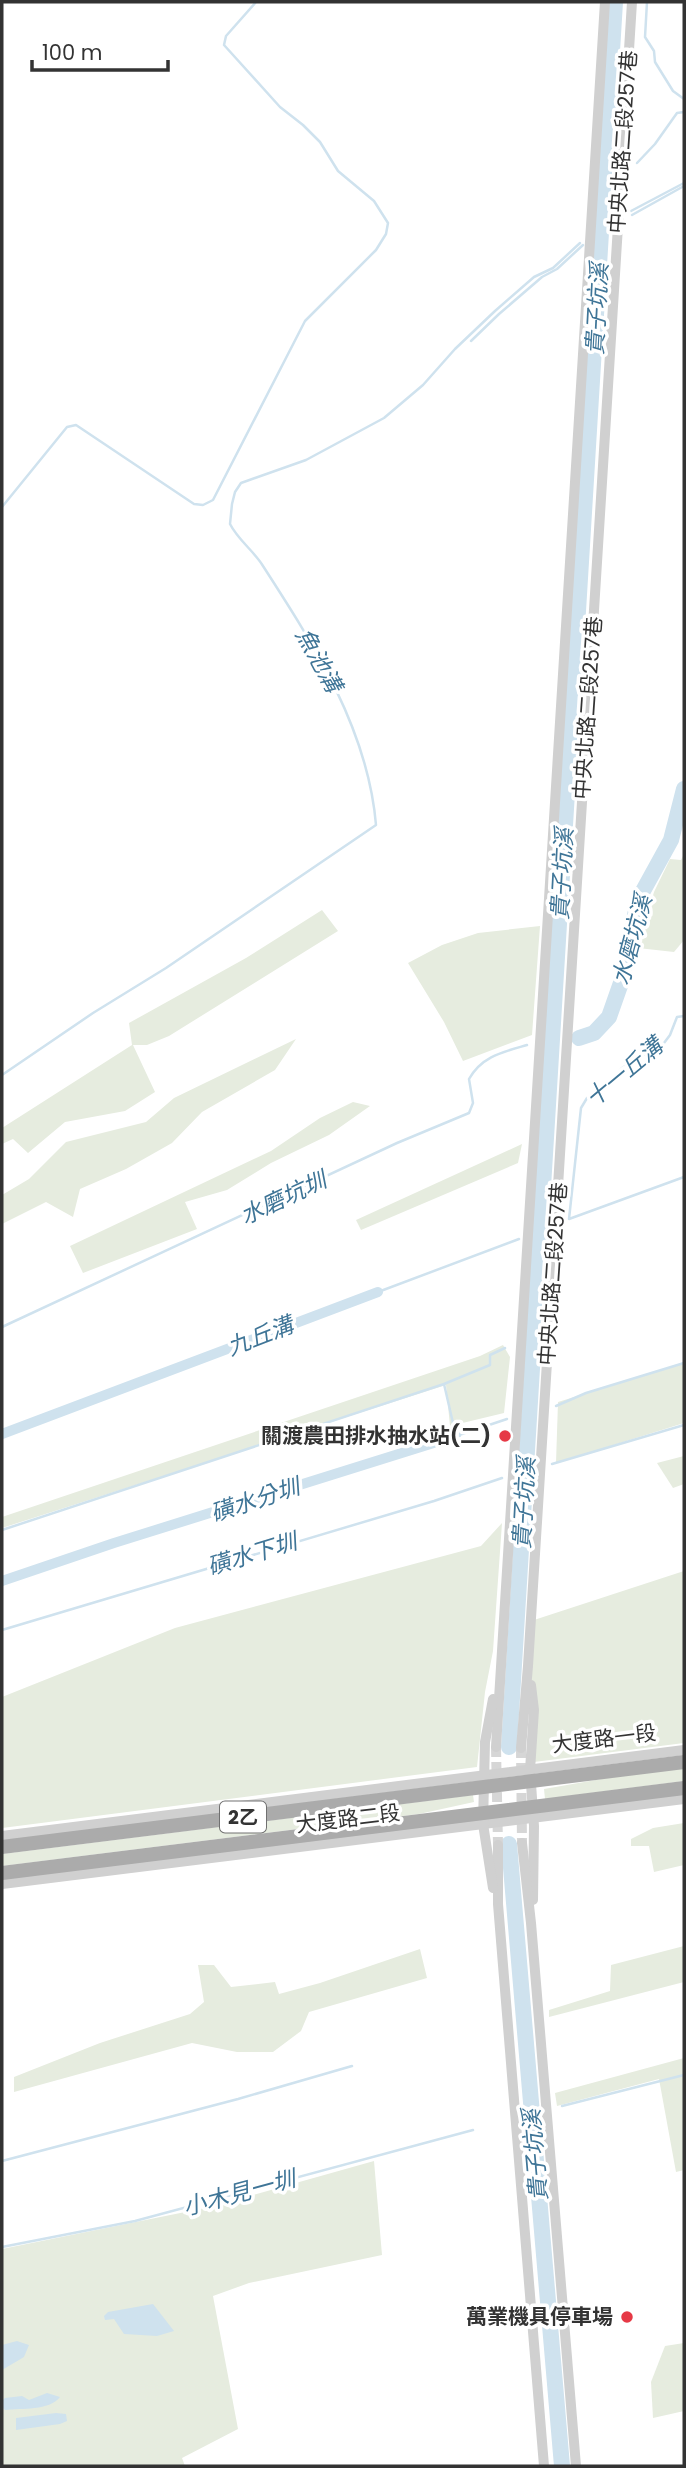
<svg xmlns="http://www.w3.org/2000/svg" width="686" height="2468" viewBox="0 0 686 2468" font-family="Poppins,'Noto Sans TC',sans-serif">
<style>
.green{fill:#e6ecdf}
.water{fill:#cfe2ee}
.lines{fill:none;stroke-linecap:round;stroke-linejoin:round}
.stream{stroke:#cfe2ee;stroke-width:2.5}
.canal{stroke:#cfe2ee;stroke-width:10}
.river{stroke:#cfe2ee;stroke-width:16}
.minor-tunnel{stroke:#d6d6d6;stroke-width:10;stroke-dasharray:10 5;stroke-linecap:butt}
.minor{stroke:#d0d0d0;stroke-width:10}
.major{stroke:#ababab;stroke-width:14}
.poi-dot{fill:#e63946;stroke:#fff;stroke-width:2.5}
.labels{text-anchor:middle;stroke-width:7;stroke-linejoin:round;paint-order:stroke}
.shield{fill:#fff;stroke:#707070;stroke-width:2}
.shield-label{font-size:19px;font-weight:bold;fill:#333}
.street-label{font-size:21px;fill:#333;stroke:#fff}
.poi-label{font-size:21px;font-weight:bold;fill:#333;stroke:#fff;text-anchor:end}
.water-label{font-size:23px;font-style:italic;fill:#3f7597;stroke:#fff}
</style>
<rect width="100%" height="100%" fill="#fff"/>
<g class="green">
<path d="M684,854V940L674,952L638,948L654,892L670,859L681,860Z"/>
<path d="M322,910L338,931L169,1036L147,1045H133L155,1092L125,1111L65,1122L28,1153L13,1139L2,1144V1128L132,1045L129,1023L246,958Z"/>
<path d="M540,926L532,1035L463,1061L444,1022L408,963L442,945L478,933Z"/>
<path d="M296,1039L275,1070L202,1112L172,1143L126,1169L80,1189L73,1217L46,1202L2,1224V1195L29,1179L66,1142L146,1122L174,1098Z"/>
<path d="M353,1102L370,1106L329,1135L271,1163L227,1190L185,1202L197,1229L83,1273L70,1246L271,1151L320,1118Z"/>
<path d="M522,1144L518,1163L361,1230L356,1220Z"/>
<path d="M503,1345L510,1357L504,1413L450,1426L446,1385L2,1528V1517L480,1356Z"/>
<path d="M684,1363V1423L556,1463L558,1402Z"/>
<path d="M684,1456V1484L673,1488L657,1463Z"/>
<path d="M502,1523L493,1651L485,1692L477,1767L2,1828V1697L175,1628L481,1546Z"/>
<path d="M684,1571V1743L534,1762L530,1700L534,1620Z"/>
<path d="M684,1768V1781L545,1799L544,1789L607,1778Z"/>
<path d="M473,1795L474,1802L419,1814L2,1866V1854Z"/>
<path d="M684,1823V1865L654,1872L649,1846H631V1839L653,1828Z"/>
<path d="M684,1946V1982L549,2017V2010L610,1991L611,1965Z"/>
<path d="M420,1949L427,1978L309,2012L301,2031L273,2052H237L192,2043L14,2092V2077L100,2043L190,2014L204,2002L198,1965H214L231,1987L275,1982L279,1994L320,1983Z"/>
<path d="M684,2058V2170L676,2172L659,2079L557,2106L555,2093Z"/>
<path d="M374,2161L382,2255L249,2283L213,2296L238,2429L182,2458L185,2466H2V2249L210,2207Z"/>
<path d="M684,2343V2411L653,2418L651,2382L665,2346Z"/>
</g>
<g class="water">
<path d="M153,2304L174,2331L157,2336L124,2334L114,2319L105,2320L104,2316L108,2312Z"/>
<path d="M17,2341L29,2345L24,2357L2,2370V2345Z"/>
<path d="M47,2393L60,2397C49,2411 22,2408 5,2410L2,2407V2401L5,2398L22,2396L29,2400Z"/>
<path d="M56,2413L66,2414L67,2421L60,2424L16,2430V2418Z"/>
</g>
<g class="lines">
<g class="stream">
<path d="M647,2L645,37L654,51L655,62L673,91L684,99"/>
<path d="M637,163L655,144L677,113L684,112"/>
<path d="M631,211L684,183"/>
<path d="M632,215L684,186"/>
<path d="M471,341L499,314L542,277L557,269L583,245"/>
<path d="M2,507L67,427L76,425L194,504L203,505L213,500L305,321L376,250L386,234L388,223L374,201L338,171L320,142L303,125L280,107L224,45L226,36L256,2"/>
<path d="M684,1016L677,1017L670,1035L664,1043L622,1068L603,1091L587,1098L581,1108L569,1219L684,1177"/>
<path d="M2,1075L93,1013L166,968L376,825C368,729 314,645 263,566C254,551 238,540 230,524L232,504L235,492L241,483L306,460L384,418L423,385L455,349L495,311L534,277L553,268L580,243"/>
<path d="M378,1292L519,1239"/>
<path d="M2,1327L397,1143L469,1113L473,1103L469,1079C482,1056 503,1052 527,1045"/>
<path d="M444,1384L456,1436L507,1419"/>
<path d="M556,1406L586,1393L684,1363"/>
<path d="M552,1464L684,1425"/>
<path d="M2,1530L444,1384L490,1365V1355L505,1348"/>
<path d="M2,1630L434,1501L502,1478"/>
<path d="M562,2106L684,2075"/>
<path d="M2,2161L238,2099L352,2066"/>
<path d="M2,2247L135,2221L473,2130"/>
</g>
<g class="canal">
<path d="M2,1434L378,1292"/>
<path d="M2,1581L114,1543L456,1436"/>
</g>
<g class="river">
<path d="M579,1038L594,1033L609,1017L622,980L638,900L671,840L684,789"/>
<path d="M509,1747L615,2"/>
<path d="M509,1844L562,2466"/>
</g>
<g class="minor-tunnel">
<path d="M496,1747L498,1845"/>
<path d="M521,1748L522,1843"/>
</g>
<g class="minor">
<path d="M531,1685L534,1710L530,1770L534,1826L533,1900"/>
<path d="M496,1747L605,2"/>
<path d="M521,1748L528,1666L632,2"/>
<path d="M2,1836L684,1750"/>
<path d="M522,1843L531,1923L576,2466"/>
<path d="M498,1845V1904L544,2466"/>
<path d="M2,1884L684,1799"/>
<path d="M493,1888L483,1824L485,1742L493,1699"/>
</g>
<g class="major">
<path d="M2,1847L684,1762"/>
<path d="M2,1873L684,1788"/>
</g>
</g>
<g class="poi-dot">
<circle cx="505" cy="1436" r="7"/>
<circle cx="627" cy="2317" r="7"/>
</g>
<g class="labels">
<rect class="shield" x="220" y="1801.5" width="46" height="31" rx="5"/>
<g class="shield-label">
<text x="243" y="1824">2乙</text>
</g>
<g class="street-label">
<text transform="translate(623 142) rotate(-86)" y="7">中央北路二段257巷</text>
<text transform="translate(588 708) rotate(-86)" y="7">中央北路二段257巷</text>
<text transform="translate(553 1274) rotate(-86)" y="7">中央北路二段257巷</text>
<text transform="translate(604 1739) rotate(-7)" y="7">大度路一段</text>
<text transform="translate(348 1819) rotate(-7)" y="7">大度路二段</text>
</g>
<g class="poi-label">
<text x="491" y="1443">關渡農田排水抽水站(二)</text>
<text x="613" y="2324">萬業機具停車場</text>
</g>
<g class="water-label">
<text transform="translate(597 309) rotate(-87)" y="8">貴子坑溪</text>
<text transform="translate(319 660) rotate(61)" y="8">魚池溝</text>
<text transform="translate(562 874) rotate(-87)" y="8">貴子坑溪</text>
<text transform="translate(632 940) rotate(-75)" y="8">水磨坑溪</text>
<text transform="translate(624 1072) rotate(-40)" y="8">十一丘溝</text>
<text transform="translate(283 1198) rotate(-25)" y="8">水磨坑圳</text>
<text transform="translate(260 1336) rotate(-21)" y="8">九丘溝</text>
<text transform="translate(255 1500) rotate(-18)" y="8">磺水分圳</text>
<text transform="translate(524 1503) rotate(-87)" y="8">貴子坑溪</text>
<text transform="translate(252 1554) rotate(-17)" y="8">磺水下圳</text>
<text transform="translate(535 2155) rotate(-95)" y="8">貴子坑溪</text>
<text transform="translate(239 2193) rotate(-15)" y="8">小木見一圳</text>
</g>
</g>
<rect width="686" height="2468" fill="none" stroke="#333333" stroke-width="7"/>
<path d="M32 60v10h136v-10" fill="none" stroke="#333333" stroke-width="3.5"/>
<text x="42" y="60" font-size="21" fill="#333333" stroke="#ffffff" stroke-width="5" paint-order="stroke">100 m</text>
</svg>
